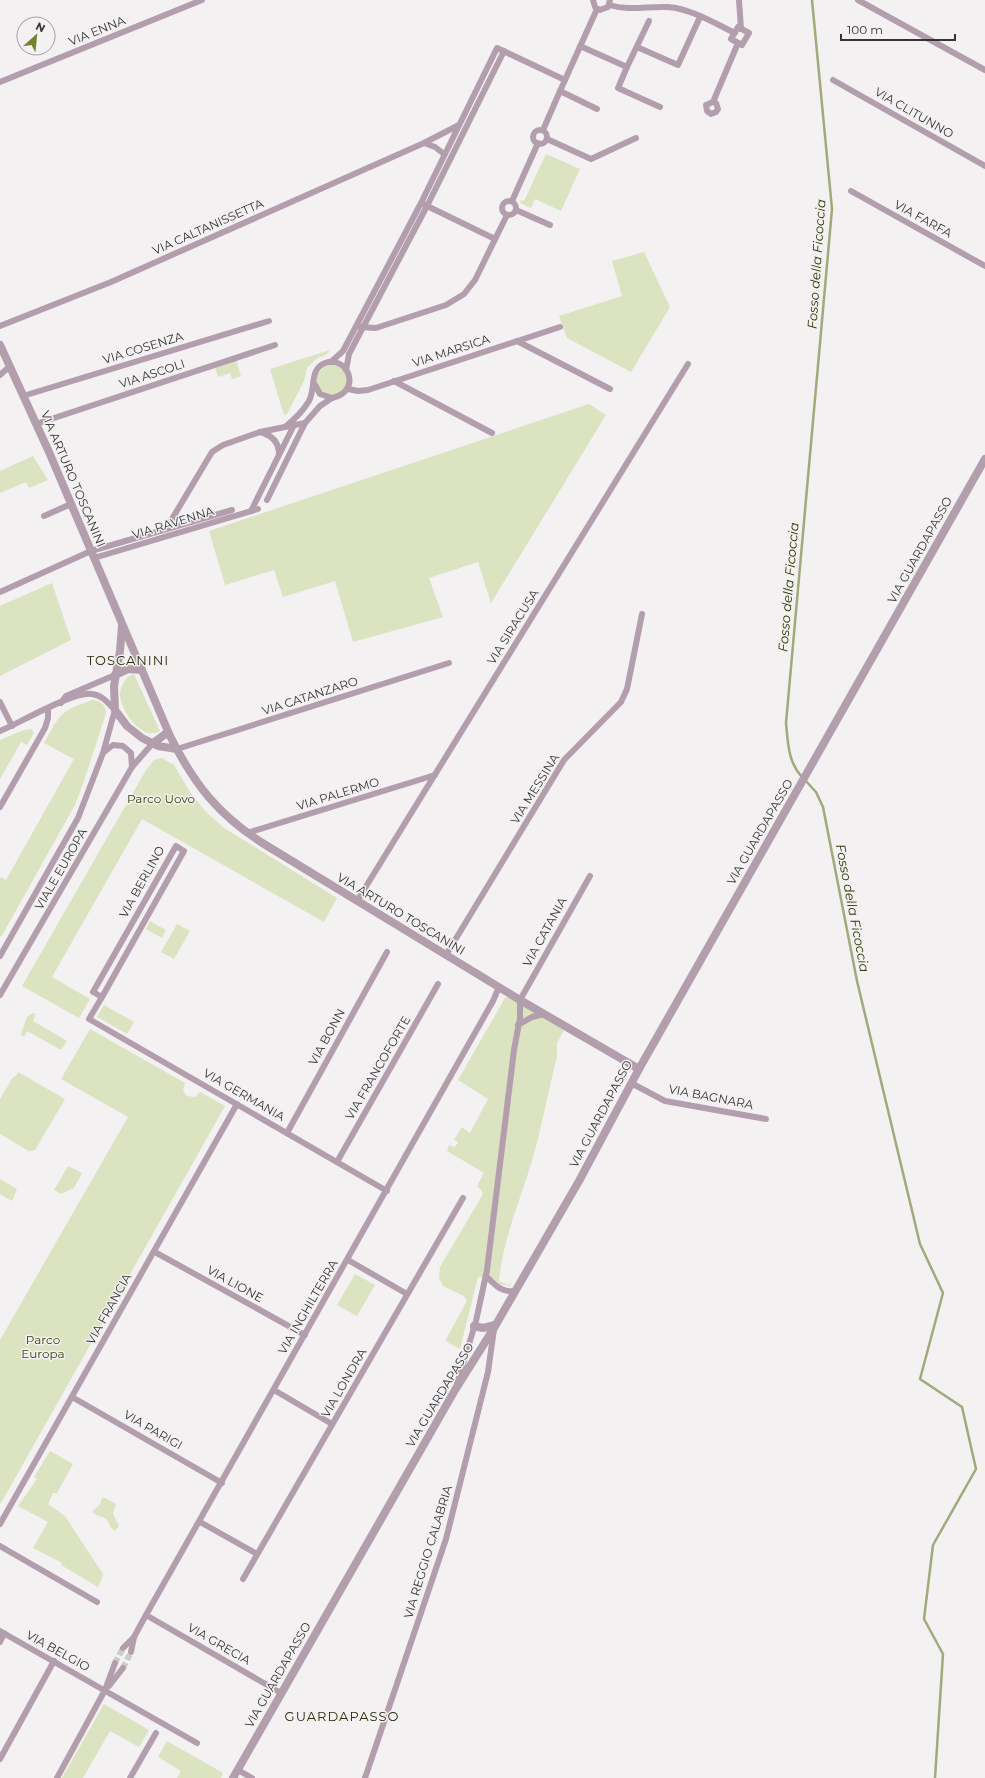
<svg xmlns="http://www.w3.org/2000/svg" width="985" height="1778" viewBox="0 0 985 1778" font-family="Montserrat,sans-serif">
<style>
.green{fill:#dbe3c0}
.lines{fill:none;stroke-linecap:round;stroke-linejoin:round}
.stream{stroke:#a0aa7b;stroke-width:2.5}
.minor-tunnel{stroke:#cecbcd;stroke-width:6;stroke-dasharray:6 3;stroke-linecap:butt}
.minor{stroke:#b29eac;stroke-width:6}
.tertiary{stroke:#b29eac;stroke-width:8}
.labels{text-anchor:middle;stroke-width:3;stroke-linejoin:round;paint-order:stroke}
.street-label{font-size:12px;fill:#353435;stroke:#f4f1f3}
.park-label{font-size:12px;fill:#363f04;stroke:#f4f1f3}
.water-label{font-size:13px;font-style:italic;fill:#2f3700;stroke:#f4f1f3}
.neighbourhood-label{font-size:13px;letter-spacing:1px;fill:#272d05;stroke:#f4f1f3}
</style>
<rect width="100%" height="100%" fill="#f4f1f3"/>
<g class="green">
<path d="M546,154L580,169L561,211L535,199L531,208L520,203L521,200L524,201Z"/>
<path d="M644,252L670,307L631,372L567,338L559,316L622,296L612,261Z"/>
<path d="M330,350L327,354L316,359L307,368L304,381L287,414L284,415L270,369Z"/>
<path d="M236,360L241,376L232,379L230,373L218,377L215,367Z"/>
<circle cx="332" cy="380" r="15"/>
<path d="M589,404L606,415L491,603L478,562L429,578L443,617L353,642L335,581L283,597L274,570L225,585L209,531Z"/>
<path d="M33,456L48,480L29,488L26,482L0,493V471Z"/>
<path d="M52,583L71,640L0,676V606Z"/>
<path d="M134,674L160,731C142,742 120,710 120,694C120,688 124,682 127,677Z"/>
<path d="M92,700C100,700 106,705 106,713L84,781L75,805L1,937L0,936V877L6,880L74,759L44,743C61,713 59,712 92,700Z"/>
<path d="M31,729L34,733L27,745L21,742L0,779V740L24,730Z"/>
<path d="M162,758L174,765L190,792L205,811L224,828L337,898L324,922L142,819L52,977L90,999L79,1018L22,986L146,770L154,760Z"/>
<path d="M150,921L166,930L162,938L146,929Z"/>
<path d="M177,924L190,931L174,959L161,952Z"/>
<path d="M509,997L564,1030L557,1043V1057C548,1091 542,1127 532,1161C520,1201 503,1238 499,1281L508,1285L513,1282L509,1286L500,1284L493,1278L478,1277L460,1349L445,1341L467,1301L464,1296L443,1286L439,1278L440,1267L483,1194L482,1191L477,1186L484,1173L447,1151L449,1145L455,1147L458,1142L454,1140L462,1127L470,1133L488,1099L458,1080L505,998Z"/>
<path d="M104,1005L134,1022L127,1034L97,1017Z"/>
<path d="M33,1013L36,1014L33,1021L67,1041L61,1050L27,1031L24,1037L22,1036L21,1034L27,1017Z"/>
<path d="M90,1029L185,1083L183,1091L187,1096L195,1097L200,1092L225,1106L1,1503L0,1502V1340L128,1117L61,1079Z"/>
<path d="M18,1072L65,1099L35,1150L29,1151L0,1134V1099L13,1077L16,1076Z"/>
<path d="M68,1166L82,1173L74,1188L61,1194L54,1190Z"/>
<path d="M0,1179L17,1189L12,1201L0,1194Z"/>
<path d="M355,1274L375,1285L357,1316L337,1305Z"/>
<path d="M50,1451L73,1464L57,1493H53L48,1504L65,1516L103,1574L102,1579L98,1587L61,1565L62,1563L33,1548L48,1522L18,1506L37,1479L34,1477Z"/>
<path d="M102,1498H105L116,1504L113,1514L119,1526L115,1531L111,1528C106,1514 102,1519 93,1513V1510L100,1505Z"/>
<path d="M104,1704L149,1730L139,1747L110,1731L83,1778H62Z"/>
<path d="M167,1741L223,1773L221,1778H177L181,1771L158,1757Z"/>
</g>
<g class="lines">
<g class="stream">
<path d="M802,777C788,762 788,743 786,723L832,209L812,0"/>
<path d="M805,780L816,792L823,807L857,981L920,1244L943,1293L920,1379L962,1407L976,1469L933,1545L924,1619L943,1654L935,1778"/>
</g>
<g class="minor-tunnel">
<path d="M115,1663L123,1648"/>
<path d="M123,1668L131,1652"/>
</g>
<g class="minor">
<path d="M593,0L595,7L600,10L608,7L610,0"/>
<path d="M739,0L741,29"/>
<path d="M858,0L985,70"/>
<path d="M609,5C629,11 648,6 668,7C692,9 714,23 735,33"/>
<path d="M597,9L560,91L597,109"/>
<path d="M738,27L749,33L742,45L731,39Z"/>
<path d="M580,46L627,67L649,21"/>
<path d="M637,47L678,65L700,17"/>
<path d="M627,67L618,88L660,107"/>
<path d="M833,80L985,166"/>
<path d="M0,82L202,0"/>
<path d="M713,102L716,103L718,109L716,112L711,114L707,111L706,105L713,102L738,43"/>
<path d="M543,130L560,91"/>
<circle cx="540" cy="137" r="7"/>
<path d="M547,139L591,159L636,138"/>
<path d="M424,143L435,147L444,154"/>
<path d="M851,191L985,266"/>
<path d="M512,201L538,143"/>
<circle cx="509" cy="208" r="7"/>
<path d="M423,204L495,239"/>
<path d="M516,210L550,225"/>
<path d="M0,326L111,282L424,143L459,125"/>
<path d="M360,327L376,328L446,305L464,294L475,280L507,215"/>
<path d="M517,341L610,389"/>
<path d="M331,362L343,351L421,203L497,48L565,80"/>
<path d="M346,370L349,354L427,206L504,51"/>
<path d="M0,375L9,367"/>
<path d="M394,381L492,433"/>
<path d="M348,389L358,391L368,390L560,327"/>
<path d="M23,396L269,321"/>
<path d="M36,424L275,345"/>
<path d="M286,426C295,419 303,411 309,401C316,388 309,369 325,363C349,355 362,392 332,398L320,394L314,383"/>
<path d="M260,432C271,435 279,441 279,454"/>
<path d="M267,500L305,423"/>
<path d="M251,511L294,425"/>
<path d="M44,516L71,504"/>
<path d="M166,529L212,452L223,445L260,432L305,423L320,406L332,398"/>
<path d="M94,558L258,509"/>
<path d="M0,592L91,551L232,510"/>
<path d="M0,702L12,726"/>
<path d="M61,703L66,696L115,675"/>
<path d="M0,731C20,723 73,691 92,694C102,695 108,703 115,710L103,753L78,818L0,956"/>
<path d="M177,749L449,663"/>
<path d="M104,752L113,745L123,746L131,753L132,767"/>
<path d="M0,807L45,728L48,718V708"/>
<path d="M247,833L435,775"/>
<path d="M176,846L184,851L102,997L93,992Z"/>
<path d="M357,901L688,364"/>
<path d="M446,955L564,760L621,702L627,689L642,614"/>
<path d="M0,995L132,767L152,744"/>
<path d="M102,997L89,1019L387,1191"/>
<path d="M518,1025L532,1017L544,1014"/>
<path d="M631,1083L665,1101L766,1119"/>
<path d="M287,1133L387,952"/>
<path d="M337,1162L438,984"/>
<path d="M155,1252L305,1335"/>
<path d="M348,1260L407,1294"/>
<path d="M486,1276C495,1285 502,1293 515,1291"/>
<path d="M457,1384L476,1321L487,1270L514,1050L520,1018V1000L590,876"/>
<path d="M274,1390L332,1424"/>
<path d="M72,1397L222,1483"/>
<path d="M200,1522L257,1554"/>
<path d="M0,1524L237,1104"/>
<path d="M0,1546L97,1602"/>
<path d="M243,1579L463,1198"/>
<path d="M146,1615L281,1693"/>
<path d="M0,1631L197,1743"/>
<path d="M0,1642L4,1633"/>
<path d="M123,1648L134,1637"/>
<path d="M131,1652L134,1637L146,1615L493,1001L499,987"/>
<path d="M109,1686L123,1668"/>
<path d="M0,1759L54,1661"/>
<path d="M238,1770L252,1778"/>
<path d="M57,1778L105,1690L115,1663"/>
<path d="M130,1778L156,1733"/>
<path d="M365,1778L446,1539L488,1372L494,1329"/>
</g>
<g class="tertiary">
<path d="M0,345L49,452L170,736C194,784 218,815 264,844L520,1000L639,1069"/>
<path d="M122,626L120,651L114,686L115,710L127,726L142,738L158,746L177,749"/>
<path d="M115,675L128,669L142,670"/>
<path d="M152,744L168,732"/>
<path d="M474,1326L483,1328L495,1325"/>
<path d="M233,1778L455,1390L494,1328L579,1181L639,1069L985,459"/>
</g>
</g>
<g class="labels">
<g class="street-label">
<text transform="translate(97 31) rotate(-22)" y="4">VIA ENNA</text>
<text transform="translate(914 113) rotate(30)" y="4">VIA CLITUNNO</text>
<text transform="translate(923 219) rotate(29)" y="4">VIA FARFA</text>
<text transform="translate(208 227) rotate(-24)" y="4">VIA CALTANISSETTA</text>
<text transform="translate(143 348) rotate(-17)" y="4">VIA COSENZA</text>
<text transform="translate(451 351) rotate(-18)" y="4">VIA MARSICA</text>
<text transform="translate(152 374) rotate(-18)" y="4">VIA ASCOLI</text>
<text transform="translate(73 479) rotate(67)" y="4">VIA ARTURO TOSCANINI</text>
<text transform="translate(173 523) rotate(-17)" y="4">VIA RAVENNA</text>
<text transform="translate(920 550) rotate(-61)" y="4">VIA GUARDAPASSO</text>
<text transform="translate(513 627) rotate(-58)" y="4">VIA SIRACUSA</text>
<text transform="translate(310 696) rotate(-18)" y="4">VIA CATANZARO</text>
<text transform="translate(535 789) rotate(-58)" y="4">VIA MESSINA</text>
<text transform="translate(338 794) rotate(-17)" y="4">VIA PALERMO</text>
<text transform="translate(760 832) rotate(-60)" y="4">VIA GUARDAPASSO</text>
<text transform="translate(61 869) rotate(-60)" y="4">VIALE EUROPA</text>
<text transform="translate(142 882) rotate(-61)" y="4">VIA BERLINO</text>
<text transform="translate(401 914) rotate(31)" y="4">VIA ARTURO TOSCANINI</text>
<text transform="translate(545 932) rotate(-61)" y="4">VIA CATANIA</text>
<text transform="translate(327 1037) rotate(-61)" y="4">VIA BONN</text>
<text transform="translate(378 1068) rotate(-60)" y="4">VIA FRANCOFORTE</text>
<text transform="translate(244 1095) rotate(30)" y="4">VIA GERMANIA</text>
<text transform="translate(711 1097) rotate(11)" y="4">VIA BAGNARA</text>
<text transform="translate(601 1114) rotate(-62)" y="4">VIA GUARDAPASSO</text>
<text transform="translate(235 1284) rotate(29)" y="4">VIA LIONE</text>
<text transform="translate(308 1307) rotate(-60)" y="4">VIA INGHILTERRA</text>
<text transform="translate(109 1309) rotate(-61)" y="4">VIA FRANCIA</text>
<text transform="translate(344 1383) rotate(-60)" y="4">VIA LONDRA</text>
<text transform="translate(440 1395) rotate(-59)" y="4">VIA GUARDAPASSO</text>
<text transform="translate(153 1430) rotate(30)" y="4">VIA PARIGI</text>
<text transform="translate(428 1552) rotate(-73)" y="4">VIA REGGIO CALABRIA</text>
<text transform="translate(219 1644) rotate(30)" y="4">VIA GRECIA</text>
<text transform="translate(58 1651) rotate(29)" y="4">VIA BELGIO</text>
<text transform="translate(278 1675) rotate(-60)" y="4">VIA GUARDAPASSO</text>
</g>
<g class="park-label">
<text x="161" y="803">Parco Uovo</text>
<text x="43" y="1344">Parco<tspan x="43" dy="14">Europa</tspan></text>
</g>
<g class="water-label">
<text transform="translate(816 264) rotate(-86)" y="5">Fosso della Ficoccia</text>
<text transform="translate(788 587) rotate(-85)" y="5">Fosso della Ficoccia</text>
<text transform="translate(853 908) rotate(79)" y="5">Fosso della Ficoccia</text>
</g>
<g class="neighbourhood-label">
<text x="128" y="665">TOSCANINI</text>
<text x="342" y="1721">GUARDAPASSO</text>
</g>
</g>
<g transform="translate(36 36) rotate(27)"><circle r="19" fill="#f4f1f3" stroke="#a8a5a7"/>
<path d="M0-3L7 15L0 10L-7 15Z" fill="#758331"/>
<text y="-6" font-size="11" font-weight="bold" text-anchor="middle" fill="#353435">N</text>
</g>
<path d="M841 34v6h114v-6" fill="none" stroke="#353435" stroke-width="2"/>
<text x="847" y="34" font-size="12" fill="#353435" stroke="#f4f1f3" stroke-width="3" paint-order="stroke">100 m</text>
</svg>
